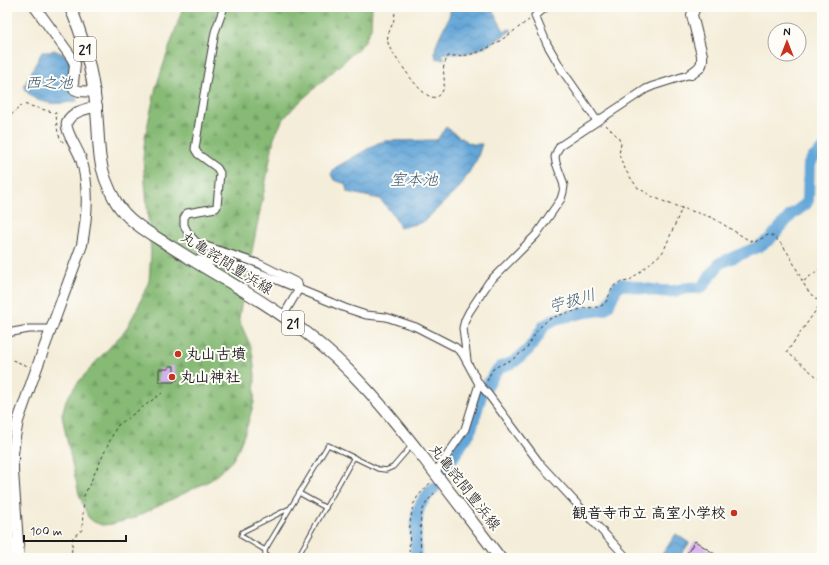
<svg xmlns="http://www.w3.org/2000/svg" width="829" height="565" viewBox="0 0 829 565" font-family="Mynerve,'Klee One',sans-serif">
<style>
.forest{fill:url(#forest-firs);stroke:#516b48}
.water{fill:url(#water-waves);stroke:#40617a}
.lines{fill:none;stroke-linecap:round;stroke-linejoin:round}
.river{stroke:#63a6d8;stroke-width:12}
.building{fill:#d5b0ee}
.lane-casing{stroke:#3c3b38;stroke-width:5.5}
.street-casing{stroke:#3c3b38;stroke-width:9}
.secondary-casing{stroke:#3c3b38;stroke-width:12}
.primary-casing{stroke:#3c3b38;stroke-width:13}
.path{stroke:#3c3b38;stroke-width:1;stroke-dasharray:3 3;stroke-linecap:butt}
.lane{stroke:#fff;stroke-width:3.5}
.street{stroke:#fff;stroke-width:7}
.secondary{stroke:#fff;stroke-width:10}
.primary{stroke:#fff;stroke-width:11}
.poi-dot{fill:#c8321e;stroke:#fdfcf7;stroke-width:1.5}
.labels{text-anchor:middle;stroke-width:4;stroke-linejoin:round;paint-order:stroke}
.shield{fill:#fdfcf7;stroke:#605f5e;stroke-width:1}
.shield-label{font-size:14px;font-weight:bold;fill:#1c1c1c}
.street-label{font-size:15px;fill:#1c1c1c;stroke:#fdfcf7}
.poi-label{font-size:15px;font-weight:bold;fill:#1c1c1c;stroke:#fdfcf7;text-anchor:start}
.water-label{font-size:16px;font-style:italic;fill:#3c5a71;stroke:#fdfcf7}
</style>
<defs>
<pattern id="forest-firs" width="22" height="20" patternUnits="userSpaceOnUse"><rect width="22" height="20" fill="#86ba75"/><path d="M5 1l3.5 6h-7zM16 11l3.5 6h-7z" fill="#739f65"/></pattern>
<pattern id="water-waves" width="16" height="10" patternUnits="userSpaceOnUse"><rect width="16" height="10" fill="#63a6d8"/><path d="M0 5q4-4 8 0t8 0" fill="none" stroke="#5186ae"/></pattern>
</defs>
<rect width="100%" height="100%" fill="#fdfcf7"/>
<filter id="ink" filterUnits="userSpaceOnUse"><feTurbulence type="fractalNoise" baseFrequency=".025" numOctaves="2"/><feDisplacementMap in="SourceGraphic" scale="8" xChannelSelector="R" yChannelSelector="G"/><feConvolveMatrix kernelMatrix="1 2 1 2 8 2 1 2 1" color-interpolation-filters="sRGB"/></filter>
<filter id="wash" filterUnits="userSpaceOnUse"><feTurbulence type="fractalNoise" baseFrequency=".012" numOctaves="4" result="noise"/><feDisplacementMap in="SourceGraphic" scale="16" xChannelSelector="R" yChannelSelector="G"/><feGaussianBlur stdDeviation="0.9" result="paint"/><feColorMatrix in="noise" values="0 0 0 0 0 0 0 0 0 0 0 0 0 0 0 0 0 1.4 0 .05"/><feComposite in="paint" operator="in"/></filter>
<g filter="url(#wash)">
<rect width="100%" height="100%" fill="#f4edd9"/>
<path class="forest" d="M183,7H372L371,28L364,43L293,108L282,121L274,138L265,186L240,311L239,320L251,347L253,358L255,375L254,402L246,430L237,452L232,461L211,480L134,518L112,524L102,525L94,522L88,517L79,494L67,440L62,415L66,400L76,385L94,364L125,331L137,309L149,281L151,252L143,159L145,137L156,87Z"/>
<g class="water">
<path d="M450,7H491L504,31L510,29L512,30C488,46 473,57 442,53L441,55L445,57L443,60L436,58C431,45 447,26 450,13C450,13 450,7 450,7Z"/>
<path d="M54,50C58,52 64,54 66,56C75,63 67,77 68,86C69,93 77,95 77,101C62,104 41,106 29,94C27,92 25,89 24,86L42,52H49Z"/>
<path d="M446,127L458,136L471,144H482L477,159L460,187L439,207L423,222L400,228L395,217L380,199L347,192L346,184L334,180L331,174L335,168L378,143L385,141L437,140Z"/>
<path d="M676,534L689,543L679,558H664L661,556Z"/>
</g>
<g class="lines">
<g class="river">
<path d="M487,386L494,374L501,367L514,362L528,350L535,341L544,326L555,319L586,312L603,310L608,306L617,287L622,284C639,287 656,293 674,291C679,291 684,288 689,288C694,287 697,289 702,287L720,263L758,247L770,239L791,215L806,204L808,200L809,164L812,159L822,150"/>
<path d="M443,472L470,432L481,396"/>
<path d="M416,558C416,542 414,523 419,508C422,500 428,494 434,488"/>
</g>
</g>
<g id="blocks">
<g class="building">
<path d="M169,366H174V374L177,373V380H174V382H159V369H169Z"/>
<path d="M695,541L721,558H684Z"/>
</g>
</g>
</g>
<g filter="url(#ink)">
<use href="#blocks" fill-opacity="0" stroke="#3c3b38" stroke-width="1"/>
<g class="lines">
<g class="lane-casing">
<g id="lane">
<path d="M299,493L326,508"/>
<path d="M265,550L241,536L242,532L288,509"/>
<path d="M270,558L265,554V550L328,445L378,469L386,470L393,467L412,445"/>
<path d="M297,558L354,457"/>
</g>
</g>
<g class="street-casing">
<g id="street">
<path d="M224,7L215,32L199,123L195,149L198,154L217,168L220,173L217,206L216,208L187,213L184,218V225L188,233L197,243L260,264L298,283L299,289L283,316"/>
<path d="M546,7L535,16L547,44L562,70L578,93L597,121"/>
<path d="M194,259L217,262L250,269L345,308L366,315L386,317L416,327L455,347L462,353L479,384L488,394L541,465L627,558"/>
<path d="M7,333L29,329H50"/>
<path d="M467,360L463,328L465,320L469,312L489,282L536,235L561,199L563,192L564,186L562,179L556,163L555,157L557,151L560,146L646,89L653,86L691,74"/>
<path d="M435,473L459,438L465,429L479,384"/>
<path d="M9,558L16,539"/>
</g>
</g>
<g class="secondary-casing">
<g id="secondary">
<path d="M35,7L72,58L75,64L73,83L74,89L79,91L95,92"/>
<path d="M691,74C700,68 703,66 702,55L692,15L695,7"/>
<path d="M19,558L13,471V454L15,437L18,421L36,370L82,245C87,216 90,187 81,159C78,149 64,130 67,122C72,111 87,109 97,106"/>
</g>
</g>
<g class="primary-casing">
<path id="primary" d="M70,7C84,38 92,72 96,106C98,123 98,140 100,157C102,173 108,188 116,202C128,222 151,234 170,246C215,275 264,300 306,333C351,367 387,411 422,456C448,490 474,524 500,558"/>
</g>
<g class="path">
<path d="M395,7C395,12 395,18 393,22C391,29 386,35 388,43C390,51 397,59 402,66C408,74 431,111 442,92C447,84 442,73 444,65C445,62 447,59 448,56C454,56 460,56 467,55C491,51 510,33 529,20"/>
<path d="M7,119L23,104L56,113C57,123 56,136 64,143"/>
<path d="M606,125L618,137L621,144L619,154L621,160L626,171L637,187L651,196L670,204L713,218L750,241L755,242L770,234C789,247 795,268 806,288C810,294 816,299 821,303L787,352L822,381"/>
<path d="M804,281L822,267"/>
<path d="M7,358L28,366"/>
<path d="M487,381L492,370L498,366L513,359L526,349L537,331L542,325L549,319L560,315L585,308L598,307L603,305L606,302L613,287L617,284L621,282L629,281L662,253L664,250L682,208"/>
<path d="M71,558L73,537L82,530L84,496L114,432L117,426L162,393"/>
<path d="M409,558L410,523L413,505L418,496L431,482"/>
<path d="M421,558C421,544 418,519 424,507C427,501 432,496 436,491"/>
</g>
<use href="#lane" class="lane"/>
<use href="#street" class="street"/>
<use href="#secondary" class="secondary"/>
<use href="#primary" class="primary"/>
</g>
</g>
<g class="poi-dot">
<circle cx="178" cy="354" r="4"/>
<circle cx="172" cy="377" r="4"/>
<circle cx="734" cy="513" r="4"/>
</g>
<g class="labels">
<g class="shield">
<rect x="74" y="37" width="22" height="24" rx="3"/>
<rect x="282" y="311" width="22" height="24" rx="3"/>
</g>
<g class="shield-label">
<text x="85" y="54">21</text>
<text x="293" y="328">21</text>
</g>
<g class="street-label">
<text transform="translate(227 263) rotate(32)" y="5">丸亀詫間豊浜線</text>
<text transform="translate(465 487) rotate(52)" y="5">丸亀詫間豊浜線</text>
</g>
<g class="poi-label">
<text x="186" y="359">丸山古墳</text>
<text x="180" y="382">丸山神社</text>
<text x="726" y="518" text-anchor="end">観音寺市立 高室小学校</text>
</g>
<g class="water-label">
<text x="49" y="88">西之池</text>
<text x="414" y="185">室本池</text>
<text transform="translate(572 300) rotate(-16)" y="6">苧扱川</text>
</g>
</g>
<rect width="829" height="565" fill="none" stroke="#fdfcf7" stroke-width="24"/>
<g transform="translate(787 42)"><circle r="19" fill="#fdfcf7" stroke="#a3a29f"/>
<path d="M0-3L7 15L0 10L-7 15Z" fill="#c8321e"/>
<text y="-6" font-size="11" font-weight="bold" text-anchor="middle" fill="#1c1c1c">N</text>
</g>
<path d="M24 535v6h102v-6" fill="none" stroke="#1c1c1c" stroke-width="2"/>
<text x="30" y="535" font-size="12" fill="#1c1c1c" stroke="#fdfcf7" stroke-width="3" paint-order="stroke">100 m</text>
</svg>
